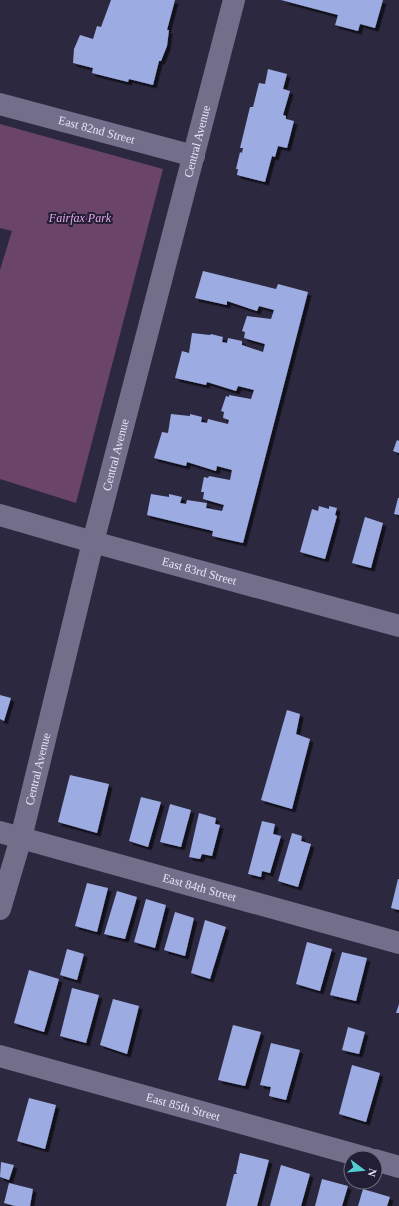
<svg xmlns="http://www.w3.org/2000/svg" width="399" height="1206" viewBox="0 0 399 1206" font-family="Georgia,serif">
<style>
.green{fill:#6a4569}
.building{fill:#9cabe2;filter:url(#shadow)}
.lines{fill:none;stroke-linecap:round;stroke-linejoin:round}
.minor{stroke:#736f8b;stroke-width:22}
.tertiary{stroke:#736f8b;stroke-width:22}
.labels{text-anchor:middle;stroke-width:4;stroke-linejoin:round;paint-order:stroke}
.street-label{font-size:12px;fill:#e6e5f5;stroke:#221e35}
.park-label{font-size:12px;font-style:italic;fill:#e9a8e7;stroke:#221e35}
</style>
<defs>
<filter id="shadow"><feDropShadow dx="3.5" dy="3.5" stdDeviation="0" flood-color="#0009"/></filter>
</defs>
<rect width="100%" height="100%" fill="#2c2840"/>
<path class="green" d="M0,124L163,169L76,503L0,479V270L12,231L0,228Z"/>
<g class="building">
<path d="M111,0H175L167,30H169L167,46L161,61H159L153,85L129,79L128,82L92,73L93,68L73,63L74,49L80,35L93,39L97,26L101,27Z"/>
<path d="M281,0H383L375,28L360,24L358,31L335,25L338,15Z"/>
<path d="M268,69L287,74L283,89L290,91L283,115L286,116V119L294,121L287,148L278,146L275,157L272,156L265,182L237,175L238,169H236L240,152L242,153L243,148H240L250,107H253L259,83L265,84Z"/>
<path d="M203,271L276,289L278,284L308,292L243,543L212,536L213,531L147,515L151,494L169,497V494L182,497L180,503L186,504L187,500L207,503L206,508L222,511L224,505L203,499L204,492H201L204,477L208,478L209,476L230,480L232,470L217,466L216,471L187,462L186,466L154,458L162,432L168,433L171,414L190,416V414L202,417L201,422L207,423L208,419L228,424L229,420L223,418L224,412L221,411L226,396L229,397V395L251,399L254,390L238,386L236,391L207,382L206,385L175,378L182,351L189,353L192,333L210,335L211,334L223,337L222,342L227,343L228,338L242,341V345L263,352L265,344L244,338L245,332L242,331L247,316L271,319L274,310L259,306L257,311L227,301V305L195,298Z"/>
<path d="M397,440L399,441V453L393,451Z"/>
<path d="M398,498H399V515L394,514Z"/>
<path d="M319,506L329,509V506L337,508L335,515L337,516L325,559L300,552L312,509L318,511Z"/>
<path d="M365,517L383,523L371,568L352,563Z"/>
<path d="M0,695L11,698L4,721L0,719Z"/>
<path d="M287,710L300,714L296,734L310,739L292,809L261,800Z"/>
<path d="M70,775L109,784L97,833L58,822Z"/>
<path d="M141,797L161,802L148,847L129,841Z"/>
<path d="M170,804L191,810L181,847L160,842Z"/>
<path d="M199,813L216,818L215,824L220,825L212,856L202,854L200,859L189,857Z"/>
<path d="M262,821L275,824L273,834L281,836L270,873L262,871L261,877L248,874Z"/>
<path d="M292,833L302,836L301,841L311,844L298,887L278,881Z"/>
<path d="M398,879H399V910L391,908Z"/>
<path d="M87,883L108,888L97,932L75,926Z"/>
<path d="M117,891L137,897L125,939L104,934Z"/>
<path d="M146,899L166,905L155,948L134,942Z"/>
<path d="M175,912L194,918L185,956L164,950Z"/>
<path d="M205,920L226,927L210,979L191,973Z"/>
<path d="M307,942L332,949L320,991L296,984Z"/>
<path d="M67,949L84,954L77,980L60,975Z"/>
<path d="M342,952L367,958L356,1001L330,995Z"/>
<path d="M29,970L59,979L44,1032L14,1023Z"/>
<path d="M72,988L99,995L86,1043L60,1036Z"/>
<path d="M113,999L139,1006L127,1054L100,1045Z"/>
<path d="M399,1004V1013H396Z"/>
<path d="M233,1025L261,1032L245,1086L218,1080Z"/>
<path d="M348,1027L365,1032L359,1054L342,1050Z"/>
<path d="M271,1043L300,1050L286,1100L269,1096L271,1087L260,1085Z"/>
<path d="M352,1065L380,1073L366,1122L339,1114Z"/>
<path d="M29,1098L56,1105L45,1149L17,1141Z"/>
<path d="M240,1153L269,1160L257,1206H226L234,1174H237L236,1172Z"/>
<path d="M1,1162L14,1165L9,1180L0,1177Z"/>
<path d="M281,1165L310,1174L301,1206H270Z"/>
<path d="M322,1179L348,1186L342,1206H315Z"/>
<path d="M9,1183L33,1189L30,1206H15L4,1203Z"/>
<path d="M363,1189L390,1197L387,1206H358Z"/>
</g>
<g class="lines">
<g class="minor">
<path id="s1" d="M0,104L194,156"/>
<path id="s2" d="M0,832L399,943"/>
<path id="s3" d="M0,909L21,838L93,542"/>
<path id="s4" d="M0,1056L367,1158"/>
<path d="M375,1160L399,1167"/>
</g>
<g class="tertiary">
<path id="s5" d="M0,515L93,542L399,626"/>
<path id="s6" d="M93,542L234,0"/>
</g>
</g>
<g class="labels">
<g class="street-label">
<text dy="4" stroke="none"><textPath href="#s1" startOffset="100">East 82nd Street</textPath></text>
<text dy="4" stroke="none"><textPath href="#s6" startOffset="414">Central Avenue</textPath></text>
<text dy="4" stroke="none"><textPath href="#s6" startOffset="90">Central Avenue</textPath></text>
<text dy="4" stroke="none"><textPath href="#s5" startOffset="207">East 83rd Street</textPath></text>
<text dy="4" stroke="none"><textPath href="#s3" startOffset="145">Central Avenue</textPath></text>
<text dy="4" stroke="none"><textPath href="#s2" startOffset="207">East 84th Street</textPath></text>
<text dy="4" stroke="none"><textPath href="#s4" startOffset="190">East 85th Street</textPath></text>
</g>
<g class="park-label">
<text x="80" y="222">Fairfax Park</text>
</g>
</g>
<g transform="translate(363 1170) rotate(106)"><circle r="19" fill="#221e35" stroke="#706e82"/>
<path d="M0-3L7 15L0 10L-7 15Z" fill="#52ccd0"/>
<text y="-6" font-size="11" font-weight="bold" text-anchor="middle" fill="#e6e5f5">N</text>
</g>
</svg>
